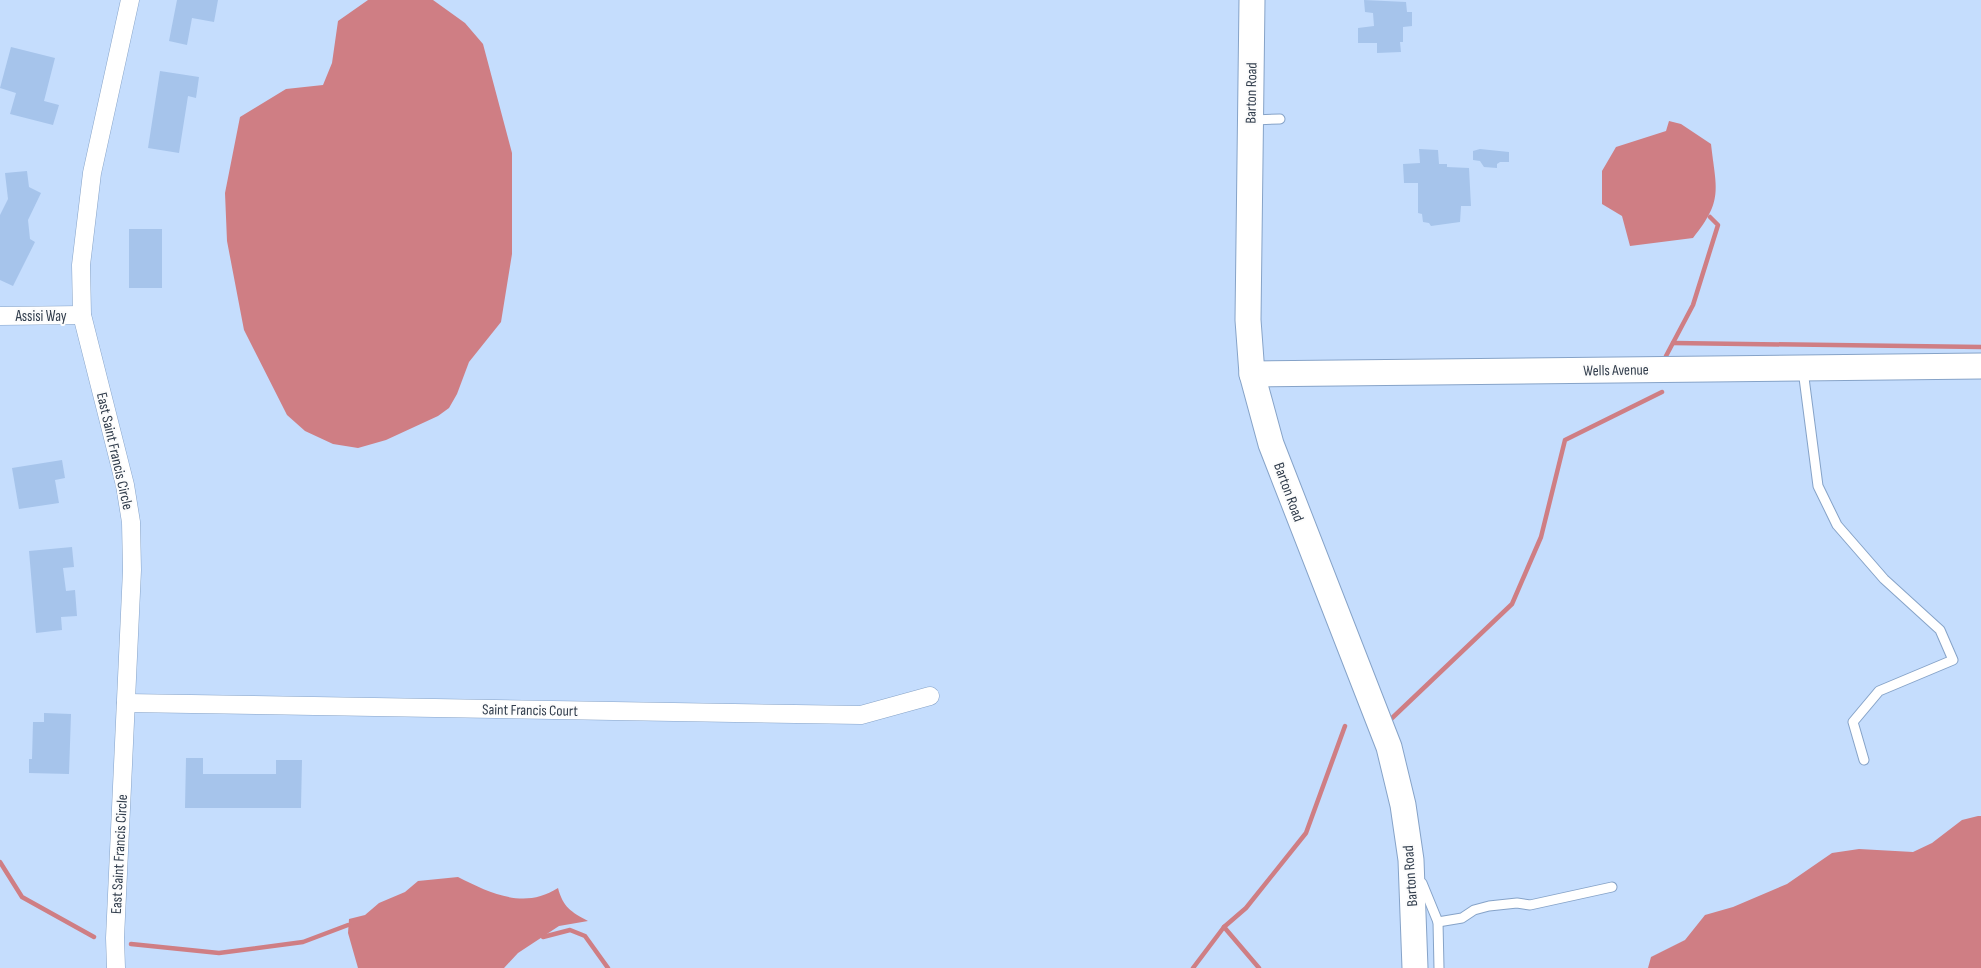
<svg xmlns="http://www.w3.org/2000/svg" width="1981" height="968" font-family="'Sofia Sans Condensed',sans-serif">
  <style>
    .water { fill: #cf7e84 }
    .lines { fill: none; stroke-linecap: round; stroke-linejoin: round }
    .stream { stroke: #cf7e84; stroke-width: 4.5 }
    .building { fill: #a6c4eb }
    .lane-casing { stroke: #86a3c8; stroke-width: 11 }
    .street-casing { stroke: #86a3c8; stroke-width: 19 }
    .secondary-casing { stroke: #86a3c8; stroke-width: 27 }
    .lane { stroke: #fff; stroke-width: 9 }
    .street { stroke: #fff; stroke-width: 18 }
    .secondary { stroke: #fff; stroke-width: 25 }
    .labels { text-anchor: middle; stroke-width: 4; stroke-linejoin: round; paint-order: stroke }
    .street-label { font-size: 15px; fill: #313d4c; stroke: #fcfcfc }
  </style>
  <rect width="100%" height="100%" fill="#c5ddfd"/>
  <g class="water">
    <polygon points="368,0 433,0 465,23 483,44 512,153 512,254 501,322 469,362 457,394 449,408 438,416 386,440 358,448 333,444 305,431 287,415 244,330 227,241 225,193 240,117 286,89 323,85 332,63 338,21"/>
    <path d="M1669,121L1681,124L1711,144C1716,189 1724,200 1693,238L1630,246L1622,216L1602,204V171L1616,147L1666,131Z"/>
    <polygon points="1978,816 1981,816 1981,968 1648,968 1651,957 1685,940 1705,915 1733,907 1787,884 1832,853 1859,849 1913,852 1932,843 1962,820"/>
    <path d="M458,877C490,893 524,910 558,888C563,907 571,912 588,921L559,926L518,953L504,968H358L348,933L349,919L365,915L379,903L405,892L418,881Z"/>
  </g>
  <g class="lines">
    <g class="stream">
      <polyline points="1673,343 1981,347"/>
      <polyline points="1666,356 1693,305 1718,225 1710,217"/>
      <polyline points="1390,720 1512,604 1541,537 1565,440 1662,392"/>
      <polyline points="0,862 22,897 94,937"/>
      <polyline points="1224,927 1259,968"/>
      <polyline points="543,937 570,930 585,936 608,968"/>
      <polyline points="131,944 219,953 303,942 348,925"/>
      <polyline points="1193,968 1224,927 1246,908 1306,833 1345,726"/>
    </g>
  </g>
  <g class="building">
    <polygon points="177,0 218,0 214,22 192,18 187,45 169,41"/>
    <polygon points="1364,0 1406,2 1407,12 1412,12 1412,26 1403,27 1403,42 1400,42 1401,52 1377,53 1377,43 1358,43 1358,28 1374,26 1373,13 1365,12"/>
    <polygon points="11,47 55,58 44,101 59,105 53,125 10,114 16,93 0,88"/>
    <polygon points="160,71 199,77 196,98 188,96 179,153 148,148"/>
    <polygon points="1419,149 1438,150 1439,164 1447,164 1447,167 1469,168 1471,206 1461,206 1460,222 1431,226 1429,223 1423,222 1422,214 1418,213 1418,183 1404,183 1403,164 1420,163"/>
    <polygon points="1480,149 1509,152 1509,162 1500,162 1497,164 1497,168 1484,167 1480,161 1473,160 1473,151"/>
    <polygon points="27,171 29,187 41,193 28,220 30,239 35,242 13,286 0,280 0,215 8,199 5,173"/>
    <rect x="129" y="229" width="33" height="59"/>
    <polygon points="62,460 65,478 55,480 59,503 19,509 12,468"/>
    <polygon points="72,547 74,567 63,568 66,591 75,590 77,616 61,617 62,630 36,633 29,551"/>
    <polygon points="44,713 71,714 69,774 29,773 29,759 32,759 33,722 44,722"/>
    <polygon points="186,758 203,758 203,774 276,774 276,760 302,760 301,808 185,808"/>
  </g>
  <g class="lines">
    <defs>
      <g id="lane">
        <polyline points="1253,120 1280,119"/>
        <polyline points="1803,370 1818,486 1837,525 1884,579 1940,630 1953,660 1879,691 1853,722 1864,760"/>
        <polyline points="1422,883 1438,922 1462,918 1474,910 1489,906 1517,903 1530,905 1612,887"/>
        <polyline points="1438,922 1439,968"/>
      </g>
      <g id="street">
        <polyline points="0,316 82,315"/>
        <polyline points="126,703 861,715 930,696"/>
        <polyline points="116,968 115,938 132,570 131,522 125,485 82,315 81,265 92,173 130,0"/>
      </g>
      <g id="secondary">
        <polyline points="1252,0 1248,320 1252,374 1271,444 1389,747 1403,805 1411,860 1415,968"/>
        <polyline points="1252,374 1981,366"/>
      </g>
    </defs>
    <use href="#lane" class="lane-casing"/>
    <use href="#street" class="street-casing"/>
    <use href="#secondary" class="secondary-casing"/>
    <use href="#lane" class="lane"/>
    <use href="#street" class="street"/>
    <use href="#secondary" class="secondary"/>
  </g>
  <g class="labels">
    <g class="street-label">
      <text transform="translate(1251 93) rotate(-89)" y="5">Barton Road</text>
      <text x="41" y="321">Assisi Way</text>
      <text transform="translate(1616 370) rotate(-1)" y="5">Wells Avenue</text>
      <text transform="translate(115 451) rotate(77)" y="5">East Saint Francis Circle</text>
      <text transform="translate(1289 492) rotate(70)" y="5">Barton Road</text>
      <text transform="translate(530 710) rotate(1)" y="5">Saint Francis Court</text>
      <text transform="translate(119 854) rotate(-87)" y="5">East Saint Francis Circle</text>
      <text transform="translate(1410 876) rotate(-94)" y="5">Barton Road</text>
    </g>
  </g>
</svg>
